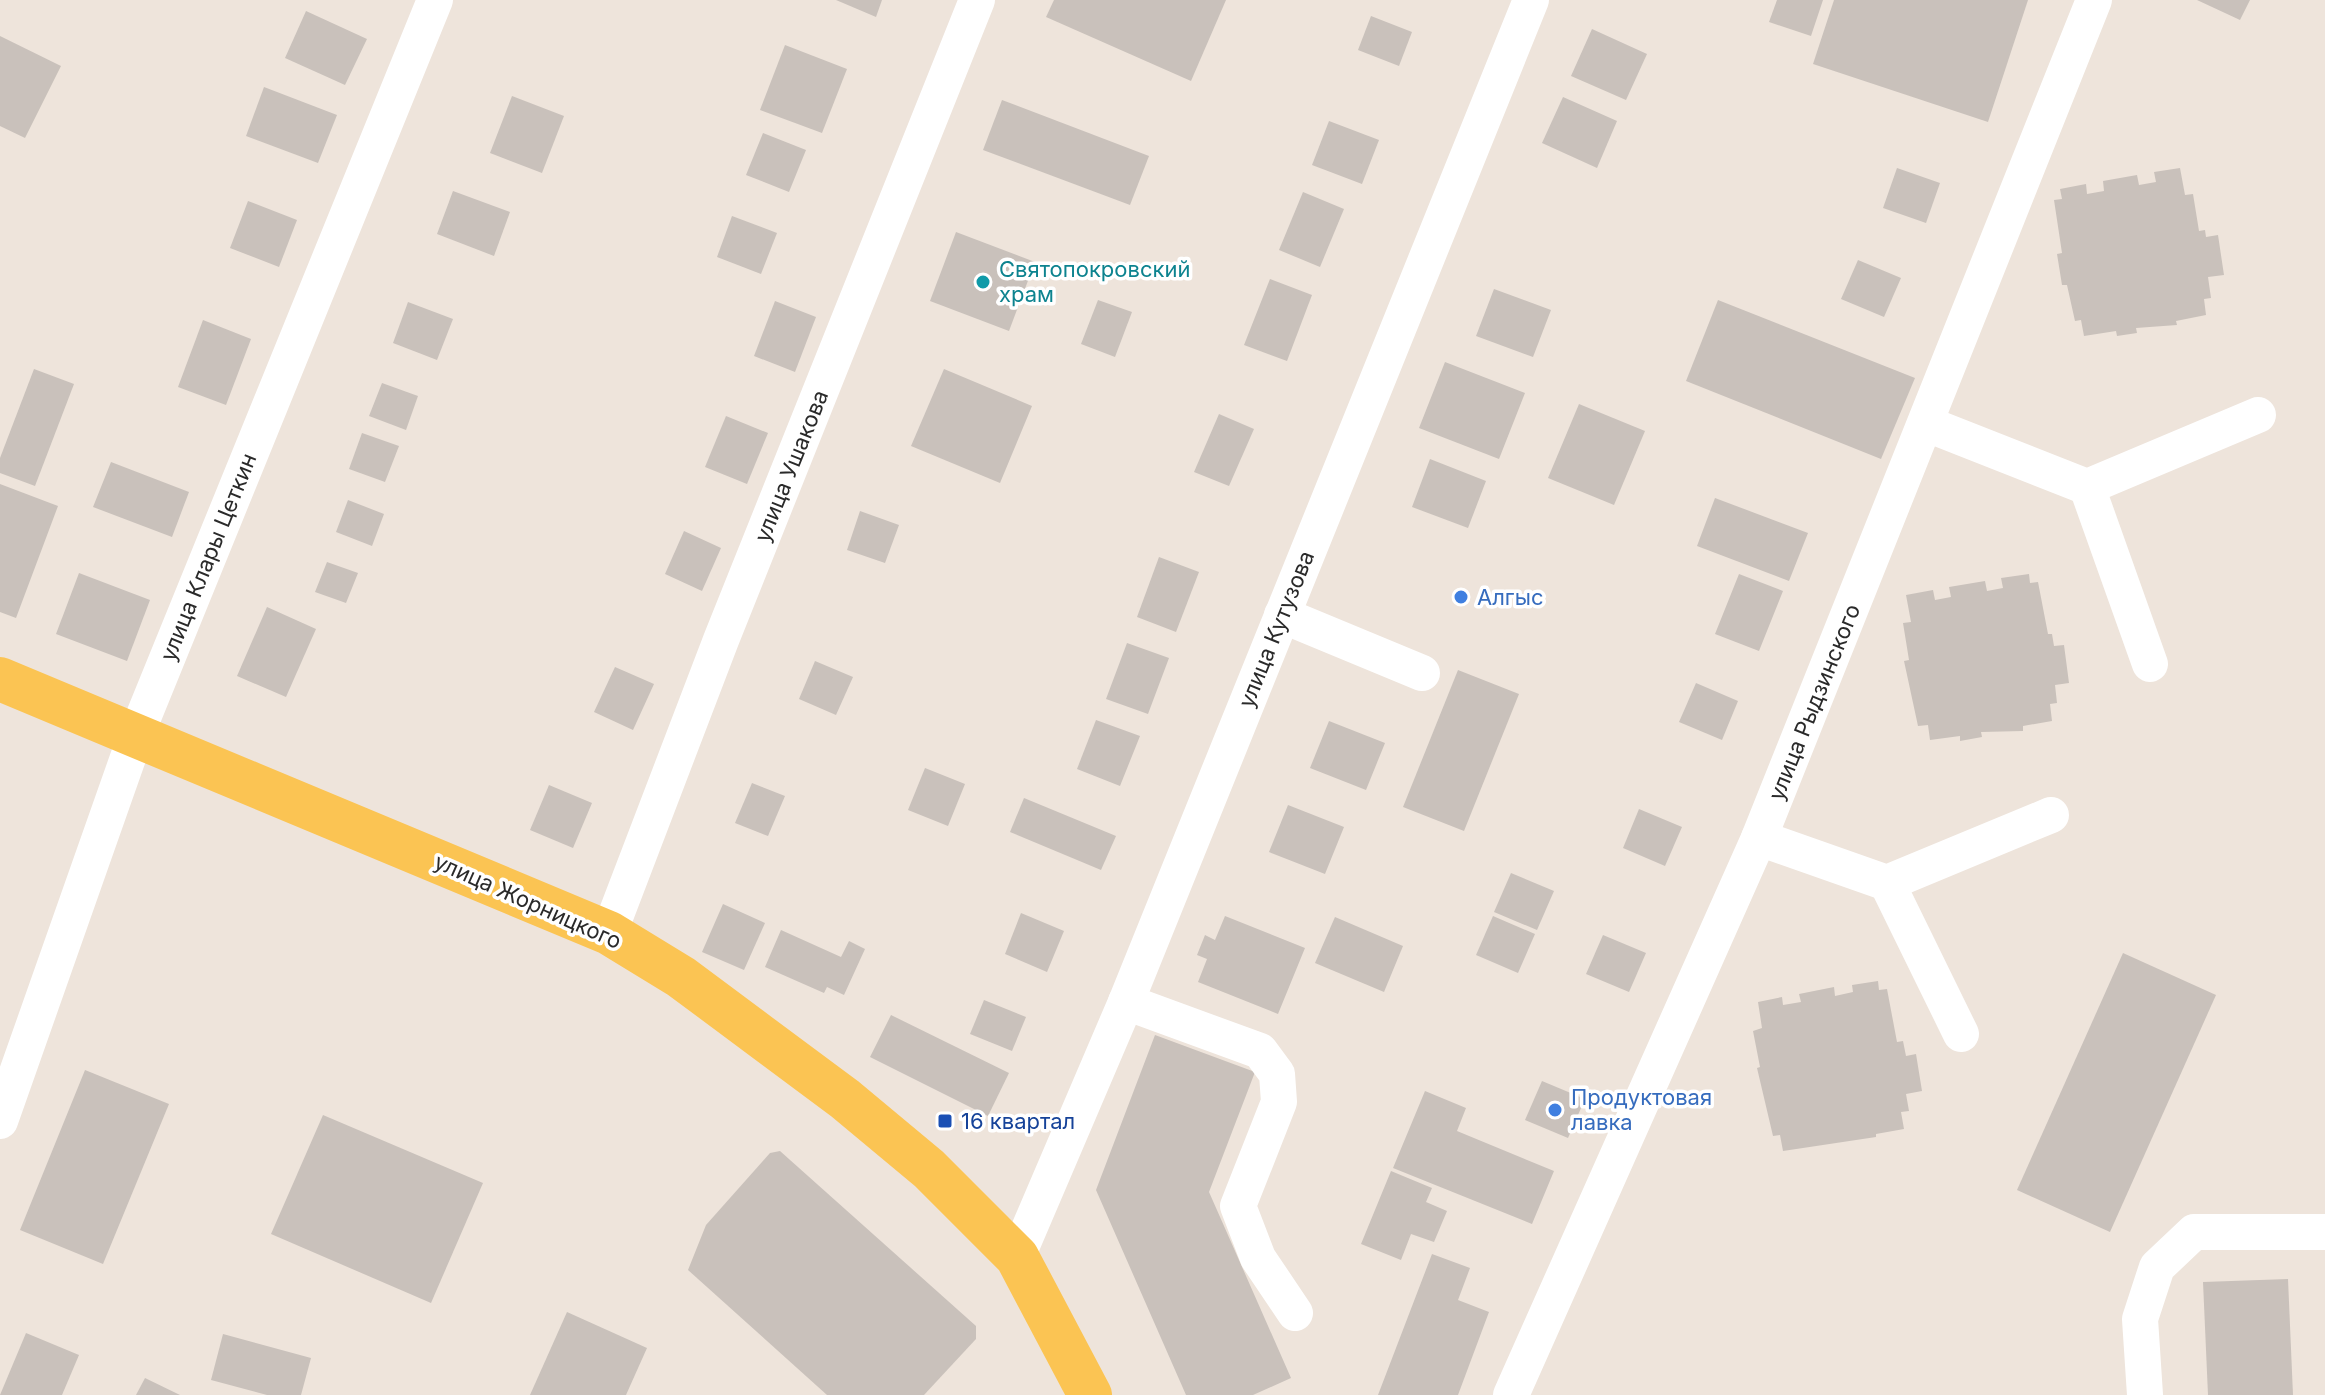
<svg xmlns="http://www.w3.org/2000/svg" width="2325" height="1395" font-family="Inter,sans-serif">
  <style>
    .building { fill: #c9c1bb }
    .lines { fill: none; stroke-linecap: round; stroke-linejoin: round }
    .minor { stroke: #fff; stroke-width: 36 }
    .major { stroke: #fbc453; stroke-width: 44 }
    .culture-dot { fill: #0f9aa8; stroke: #fff; stroke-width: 3 }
    .shop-dot { fill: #3f7fe0; stroke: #fff; stroke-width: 3 }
    .transit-dot { fill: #1a4fb4; stroke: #fff; stroke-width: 3 }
    .labels { text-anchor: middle; stroke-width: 7; stroke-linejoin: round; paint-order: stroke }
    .culture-label { font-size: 22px; fill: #0d838f; stroke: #fff; text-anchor: start }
    .street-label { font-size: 22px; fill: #2a2a2a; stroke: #fff }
    .shop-label { font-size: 22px; fill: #366cbe; stroke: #fff; text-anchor: start }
    .transit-label { font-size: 22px; fill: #164399; stroke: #fff; text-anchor: start }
  </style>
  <rect width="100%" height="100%" fill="#eee4db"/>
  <g class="building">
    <polygon points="836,0 882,0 876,17"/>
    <polygon points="1054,0 1226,0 1191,81 1046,17"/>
    <polygon points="1777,0 1823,0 1811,36 1769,22"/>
    <polygon points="1834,0 2028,0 1988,122 1813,64"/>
    <polygon points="2197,0 2250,0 2240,20"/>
    <polygon points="306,11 367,39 345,85 285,58"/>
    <polygon points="1371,16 1412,32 1399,66 1358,50"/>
    <polygon points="1592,29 1647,54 1626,100 1571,76"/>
    <polygon points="0,36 61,66 25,138 0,126"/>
    <polygon points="785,45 847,69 822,133 760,110"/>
    <polygon points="264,87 337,115 318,163 246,136"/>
    <polygon points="512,96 564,116 542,173 490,153"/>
    <polygon points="1563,97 1617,121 1597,168 1542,143"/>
    <polygon points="1002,100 1149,156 1130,205 983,150"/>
    <polygon points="1329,121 1379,140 1362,184 1312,165"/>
    <polygon points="763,133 806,150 789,192 746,175"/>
    <polygon points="1897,168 1940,183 1926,223 1883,208"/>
    <polygon points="2180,168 2185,195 2193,194 2199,231 2205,230 2206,237 2218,235 2224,275 2208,277 2211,298 2204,299 2206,315 2176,321 2177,325 2136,328 2137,333 2117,336 2116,331 2084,336 2081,320 2075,321 2067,285 2062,285 2057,254 2062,253 2054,200 2062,199 2060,189 2086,184 2087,194 2104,191 2103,181 2137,175 2139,185 2156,182 2154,172"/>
    <polygon points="453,191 510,212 494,256 437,234"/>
    <polygon points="1303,192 1344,209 1320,267 1279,250"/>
    <polygon points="248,201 297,220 279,267 230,248"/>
    <polygon points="732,216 777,233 761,274 717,257"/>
    <polygon points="956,232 1035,262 1009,331 930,301"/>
    <polygon points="1858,260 1901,278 1884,317 1841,299"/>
    <polygon points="1270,279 1312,295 1287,361 1244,345"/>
    <polygon points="1494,289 1551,310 1533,357 1476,336"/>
    <polygon points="1098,300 1132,312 1115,357 1081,344"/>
    <polygon points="1718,300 1915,378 1881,459 1686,381"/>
    <polygon points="775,301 816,317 795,372 754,356"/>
    <polygon points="408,302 453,319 437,360 393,343"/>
    <polygon points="203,320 251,339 226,405 178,387"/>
    <polygon points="1445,362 1525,393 1499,459 1419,428"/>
    <polygon points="34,369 74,384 35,486 0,473 0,458"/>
    <polygon points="944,369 1032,406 1000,483 911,446"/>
    <polygon points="382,383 418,396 406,430 369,416"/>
    <polygon points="1579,404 1645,431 1614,505 1548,478"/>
    <polygon points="1219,414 1254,429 1229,486 1194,472"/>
    <polygon points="726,416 768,433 747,484 705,467"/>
    <polygon points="362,433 399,446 385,482 349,469"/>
    <polygon points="1430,459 1486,481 1468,528 1412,507"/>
    <polygon points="111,462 189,492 172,537 93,507"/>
    <polygon points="0,484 58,506 16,618 0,612"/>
    <polygon points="1715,498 1808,533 1789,581 1697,546"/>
    <polygon points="348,500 384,514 372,546 336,532"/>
    <polygon points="860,511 899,525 885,563 847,550"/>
    <polygon points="684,531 721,548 702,591 665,574"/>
    <polygon points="1159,557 1199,572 1176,632 1137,617"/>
    <polygon points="327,562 358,573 346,603 315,592"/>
    <polygon points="79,573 150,600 127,661 56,634"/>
    <polygon points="1739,574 1783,591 1759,651 1715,634"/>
    <polygon points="2029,574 2030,583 2038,582 2048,634 2052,634 2054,646 2064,645 2069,683 2055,685 2057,703 2050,704 2052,721 2023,726 2023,731 1981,732 1982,737 1960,741 1960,736 1930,740 1928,725 1918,726 1904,661 1909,660 1903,623 1911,622 1906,595 1933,590 1935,600 1951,597 1949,587 1985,581 1987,591 2003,588 2001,578"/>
    <polygon points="267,607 316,629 286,697 237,676"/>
    <polygon points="1127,643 1169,658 1148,714 1106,699"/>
    <polygon points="815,661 853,677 836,715 799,699"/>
    <polygon points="615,667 654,684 633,730 594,712"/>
    <polygon points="1458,670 1519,694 1464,831 1403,807"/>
    <polygon points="1696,683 1738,701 1722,740 1679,722"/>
    <polygon points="1096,720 1140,736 1120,786 1077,769"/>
    <polygon points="1329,721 1385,743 1366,790 1310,768"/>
    <polygon points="925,768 965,784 948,826 908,810"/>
    <polygon points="752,783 785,796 768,836 735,823"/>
    <polygon points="549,785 592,803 573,848 530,830"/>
    <polygon points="1024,798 1116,836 1101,870 1010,832"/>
    <polygon points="1288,805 1344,827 1325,874 1269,852"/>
    <polygon points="1639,809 1682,827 1665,866 1623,848"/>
    <polygon points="1511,873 1554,891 1537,930 1494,912"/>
    <polygon points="723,904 765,923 744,970 702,952"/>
    <polygon points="1021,913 1064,931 1047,972 1005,954"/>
    <polygon points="1225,916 1305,948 1278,1014 1198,982 1207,959 1197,955 1205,935 1215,940"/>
    <polygon points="1493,916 1535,934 1518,973 1476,955"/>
    <polygon points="1335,917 1403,946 1384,992 1315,963"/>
    <polygon points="781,930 841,957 849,941 865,949 844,995 827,987 824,993 765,967"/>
    <polygon points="1603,935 1646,953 1629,992 1586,974"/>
    <polygon points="2123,953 2216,995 2110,1232 2017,1190"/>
    <polygon points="1878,981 1879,990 1887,989 1897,1042 1903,1041 1906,1056 1916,1054 1922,1091 1906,1094 1909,1111 1901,1112 1904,1129 1876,1134 1876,1137 1783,1151 1780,1135 1773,1136 1757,1068 1760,1067 1753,1031 1762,1028 1758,1002 1782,997 1783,1005 1801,1002 1799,994 1834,987 1835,996 1853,992 1852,985"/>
    <polygon points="984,1000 1026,1017 1012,1051 970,1034"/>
    <polygon points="891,1015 1009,1073 988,1116 870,1057"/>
    <polygon points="1155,1035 1255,1072 1209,1192 1291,1378 1253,1395 1186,1395 1096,1190"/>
    <polygon points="85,1070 169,1104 103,1264 20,1230"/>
    <polygon points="1542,1081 1585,1099 1568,1138 1525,1120"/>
    <polygon points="1425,1091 1466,1108 1457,1131 1554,1171 1532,1224 1393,1168"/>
    <polygon points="323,1115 483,1183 431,1303 271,1234"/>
    <polygon points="780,1151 976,1326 976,1339 924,1395 827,1395 688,1270 706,1225 770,1153"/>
    <polygon points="1391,1171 1432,1188 1426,1202 1447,1211 1434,1242 1411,1234 1401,1260 1361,1244"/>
    <polygon points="1432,1254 1470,1268 1458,1300 1489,1312 1458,1395 1378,1395"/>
    <polygon points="2288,1279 2293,1395 2208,1395 2203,1282"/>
    <polygon points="567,1312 647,1348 626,1395 530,1395"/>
    <polygon points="26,1333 79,1355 62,1395 0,1395"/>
    <polygon points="223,1334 311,1358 301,1395 267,1395 211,1380"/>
    <polygon points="145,1378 180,1395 136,1395"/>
  </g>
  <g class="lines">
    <g class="minor">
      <polyline points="1927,424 2087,487 2258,415"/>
      <polyline points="2087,487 2150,664"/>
      <polyline points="1282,615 1422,673"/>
      <polyline points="1759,838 1887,883 2051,815"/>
      <polyline points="1887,883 1961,1034"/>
      <polyline points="609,933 721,640 977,0"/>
      <polyline points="1126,1002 1260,1051 1277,1074 1279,1102 1238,1206 1258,1258 1295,1313"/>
      <polyline points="0,1121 136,735 435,0"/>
      <polyline points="1017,1257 1126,1002 1531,0"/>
      <polyline points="1511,1395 1759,838 2094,0"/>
      <polyline points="2145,1395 2140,1319 2157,1267 2194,1232 2325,1232"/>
    </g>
    <polyline class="major" points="0,679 609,933 681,977 845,1099 929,1169 1017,1257 1090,1395"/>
  </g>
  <circle class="culture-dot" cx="983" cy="282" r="8"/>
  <g class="shop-dot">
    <circle cx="1461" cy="597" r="8"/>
    <circle cx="1555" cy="1110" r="8"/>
  </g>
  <rect class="transit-dot" x="937" y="1113" width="16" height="16" rx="4"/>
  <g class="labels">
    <g class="culture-label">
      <text x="999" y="277">Святопокровский<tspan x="999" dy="25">храм</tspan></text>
    </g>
    <g class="street-label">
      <text transform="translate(791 466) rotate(-68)" y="8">улица Ушакова</text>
      <text transform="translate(208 557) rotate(-68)" y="8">улица Клары Цеткин</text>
      <text transform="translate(1276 629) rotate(-68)" y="8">улица Кутузова</text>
      <text transform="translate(1814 702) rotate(-68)" y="8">улица Рыдзинского</text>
      <text transform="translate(528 901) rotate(24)" y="8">улица Жорницкого</text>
    </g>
    <g class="shop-label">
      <text x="1477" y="605">Алгыс</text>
      <text x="1571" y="1105">Продуктовая<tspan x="1571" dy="25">лавка</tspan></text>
    </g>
    <g class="transit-label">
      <text x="961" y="1129">16 квартал</text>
    </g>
  </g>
</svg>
